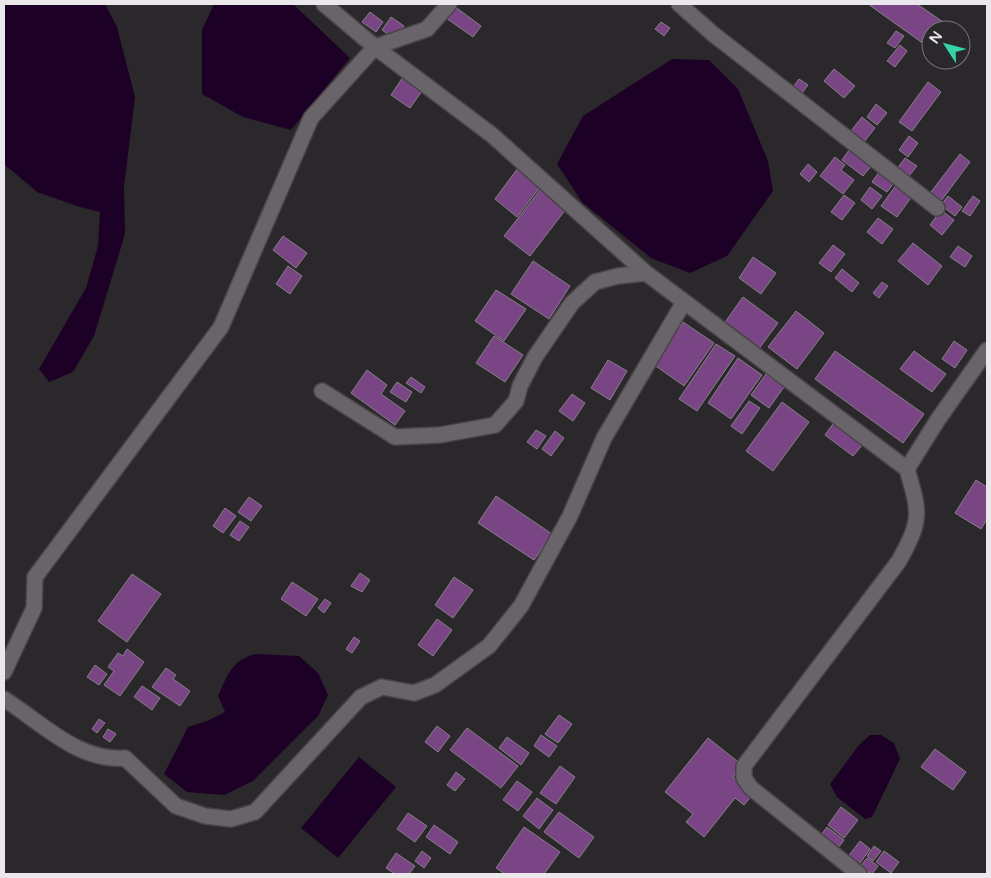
<svg xmlns="http://www.w3.org/2000/svg" width="991" height="878" font-family="'Varela Round',sans-serif">
  <style>
    .water { fill: #1d0026 }
    .building { fill: #794585; stroke: #858086 }
    .lines { fill: none; stroke-linecap: round; stroke-linejoin: round }
    .minor-casing { stroke: #484448; stroke-width: 18 }
    .minor { stroke: #686469; stroke-width: 15 }
  </style>
  <rect width="100%" height="100%" fill="#2b282c"/>
  <g class="water">
    <polygon points="4,4 105,4 117,27 135,97 124,187 125,234 94,336 73,372 49,382 39,369 86,288 98,246 100,212 80,207 37,192 4,164"/>
    <polygon points="214,4 293,4 350,58 291,130 243,117 202,94 202,30"/>
    <polygon points="672,59 709,60 738,89 768,161 773,191 727,256 690,273 651,258 582,202 557,164 583,116"/>
    <path d="M255,654L299,656L318,673L328,695L318,716L253,781L224,795L187,792L164,774L188,727L207,721L225,712L218,696C227,676 232,660 255,654Z"/>
    <polygon points="870,735 881,735 894,743 900,759 872,817 865,819 837,797 830,784 859,745"/>
    <polygon points="359,757 396,787 338,858 301,828"/>
  </g>
  <g class="building">
    <polygon points="868,4 917,4 949,26 946,30 931,30 931,49"/>
    <polygon points="454,6 481,26 473,37 446,18"/>
    <polygon points="370,12 383,22 376,32 362,22"/>
    <polygon points="391,17 404,26 395,39 382,30"/>
    <polygon points="661,22 670,28 664,36 655,29"/>
    <polygon points="896,31 904,36 895,48 887,43"/>
    <polygon points="900,45 907,51 895,67 887,61"/>
    <polygon points="834,69 855,86 844,98 824,81"/>
    <polygon points="405,74 424,88 410,108 391,95"/>
    <polygon points="799,79 808,85 802,93 793,87"/>
    <polygon points="928,82 941,92 912,131 899,122"/>
    <polygon points="876,104 887,113 877,125 867,117"/>
    <polygon points="862,117 875,128 864,142 851,131"/>
    <polygon points="909,136 918,143 908,157 899,150"/>
    <polygon points="852,146 874,163 863,176 842,160"/>
    <polygon points="960,154 970,162 938,205 928,196"/>
    <polygon points="835,157 845,165 841,170 854,180 843,194 820,176"/>
    <polygon points="905,158 917,166 905,181 894,173"/>
    <polygon points="808,164 817,172 809,182 800,174"/>
    <polygon points="518,168 541,186 517,217 495,199"/>
    <polygon points="882,168 897,179 887,192 872,182"/>
    <polygon points="899,181 915,192 897,217 881,206"/>
    <polygon points="870,187 882,196 872,209 861,200"/>
    <polygon points="541,189 566,209 530,256 504,236"/>
    <polygon points="844,195 855,203 842,220 831,212"/>
    <polygon points="948,196 962,207 955,216 941,205"/>
    <polygon points="973,196 980,201 970,216 962,211"/>
    <polygon points="941,210 954,220 942,235 930,225"/>
    <polygon points="878,218 893,229 882,244 867,232"/>
    <polygon points="283,236 307,253 296,268 273,250"/>
    <polygon points="913,243 942,266 928,285 898,261"/>
    <polygon points="833,245 845,254 831,272 819,263"/>
    <polygon points="958,246 972,256 965,267 950,257"/>
    <polygon points="753,257 776,273 761,294 739,278"/>
    <polygon points="533,261 570,286 549,319 511,294"/>
    <polygon points="288,266 302,276 290,294 276,284"/>
    <polygon points="842,269 859,283 852,292 835,278"/>
    <polygon points="882,282 888,286 879,298 873,293"/>
    <polygon points="496,290 526,309 504,341 475,321"/>
    <polygon points="743,297 778,323 758,350 723,325"/>
    <polygon points="796,311 824,333 797,369 768,347"/>
    <polygon points="683,322 714,343 684,386 653,364"/>
    <polygon points="494,336 523,355 505,382 476,363"/>
    <polygon points="954,341 967,350 955,368 942,359"/>
    <polygon points="716,344 735,356 697,411 679,399"/>
    <polygon points="835,351 924,414 903,443 815,379"/>
    <polygon points="914,351 946,374 932,392 900,369"/>
    <polygon points="738,358 762,375 731,419 708,403"/>
    <polygon points="608,360 627,371 610,400 591,388"/>
    <polygon points="367,370 387,385 381,394 405,411 395,425 351,393"/>
    <polygon points="766,374 784,387 769,408 751,395"/>
    <polygon points="411,377 425,387 421,393 406,383"/>
    <polygon points="397,382 412,392 406,402 390,392"/>
    <polygon points="572,394 585,403 573,421 559,411"/>
    <polygon points="749,401 760,408 742,434 731,426"/>
    <polygon points="782,402 809,422 773,471 746,451"/>
    <polygon points="835,421 864,443 853,456 825,435"/>
    <polygon points="536,430 546,436 537,449 527,442"/>
    <polygon points="555,431 564,438 551,456 542,449"/>
    <polygon points="976,480 987,487 987,519 981,529 955,513"/>
    <polygon points="496,496 552,534 534,560 478,523"/>
    <polygon points="249,497 262,506 251,521 238,512"/>
    <polygon points="225,508 236,516 223,533 213,526"/>
    <polygon points="240,521 249,527 239,541 230,535"/>
    <polygon points="360,573 370,580 362,592 351,586"/>
    <polygon points="132,574 161,594 127,642 98,621"/>
    <polygon points="454,577 473,590 453,618 435,605"/>
    <polygon points="292,582 318,599 306,616 281,599"/>
    <polygon points="325,599 331,603 324,613 318,608"/>
    <polygon points="437,619 452,630 433,656 418,645"/>
    <polygon points="354,637 360,641 352,653 346,649"/>
    <polygon points="127,649 144,662 120,696 104,685 114,671 108,667 118,653 123,656"/>
    <polygon points="95,665 107,674 99,685 87,677"/>
    <polygon points="166,668 176,675 173,679 190,691 180,706 152,687"/>
    <polygon points="142,686 160,698 152,710 134,697"/>
    <polygon points="559,715 572,724 558,743 545,734"/>
    <polygon points="99,719 105,723 97,733 92,729"/>
    <polygon points="437,726 450,736 438,752 425,742"/>
    <polygon points="467,728 518,766 501,788 450,750"/>
    <polygon points="108,729 116,734 110,742 103,737"/>
    <polygon points="541,735 557,746 549,757 534,746"/>
    <polygon points="507,737 529,753 521,765 499,748"/>
    <polygon points="708,738 742,765 733,777 754,793 744,805 735,798 704,837 686,822 693,814 665,792"/>
    <polygon points="935,749 966,772 953,790 921,767"/>
    <polygon points="560,766 575,777 556,804 540,793"/>
    <polygon points="456,772 465,779 455,791 447,785"/>
    <polygon points="517,781 532,792 518,811 503,800"/>
    <polygon points="537,798 553,810 539,829 523,816"/>
    <polygon points="841,807 858,820 844,838 828,825"/>
    <polygon points="559,812 594,837 579,858 544,832"/>
    <polygon points="408,813 427,826 415,842 397,829"/>
    <polygon points="434,825 458,842 450,854 426,837"/>
    <polygon points="524,827 560,852 544,874 505,874 496,868"/>
    <polygon points="827,827 844,840 835,852 818,839"/>
    <polygon points="860,841 870,849 858,866 847,858"/>
    <polygon points="874,846 881,851 873,861 867,856"/>
    <polygon points="422,851 431,858 424,868 415,861"/>
    <polygon points="884,851 899,862 891,873 876,862"/>
    <polygon points="396,853 415,866 409,874 395,874 386,868"/>
    <polygon points="867,858 878,866 872,874 859,868"/>
  </g>
  <g class="lines">
    <defs>
      <g id="minor">
        <path d="M324,4L375,47L492,135L646,273L907,469C920,514 922,519 899,561L744,766V778L751,788L859,874"/>
        <polyline points="679,4 713,34 937,208"/>
        <polyline points="322,391 395,437 440,435 495,425 516,401 520,386 535,357 572,303 595,282 618,276 646,273"/>
        <polyline points="907,469 937,421 987,350"/>
        <polyline points="4,672 34,608 35,577 221,327 311,118 375,47 427,29 449,4"/>
        <path d="M4,699C41,722 78,762 125,758L176,806L205,816L231,819L255,812L361,697L382,687L414,693L435,685L489,646L521,606L570,516L604,438L684,302"/>
      </g>
    </defs>
    <use href="#minor" class="minor-casing"/>
    <use href="#minor" class="minor"/>
  </g>
  <rect width="991" height="878" fill="none" stroke="#ebe8eb" stroke-width="10"/>
  <g transform="translate(946 45) rotate(306)"><circle r="24" fill="#2b282c" stroke="#787578"/>
  <path d="M0-4L9 19L0 12L-9 19Z" fill="#34d4a8"/>
  <text y="-8" font-size="14" font-weight="bold" text-anchor="middle" fill="#ebe8eb">N</text>
  </g>
</svg>
